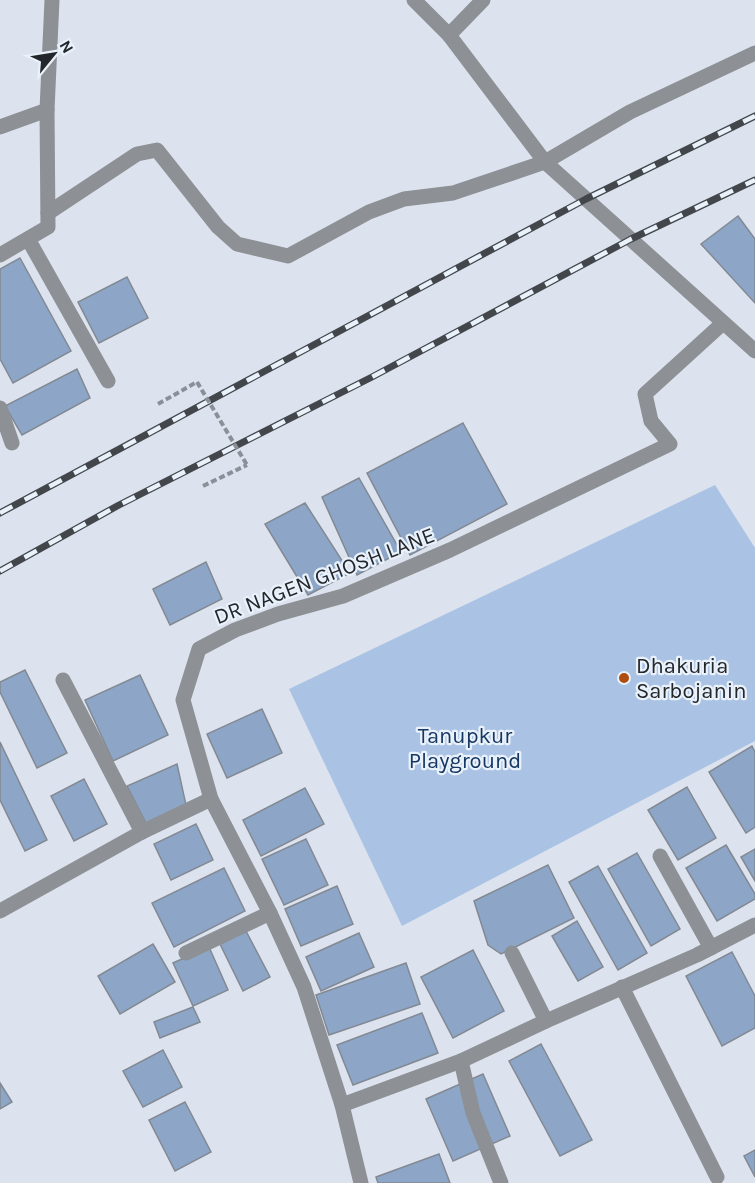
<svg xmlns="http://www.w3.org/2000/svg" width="755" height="1183" font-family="Karla,sans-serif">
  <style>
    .green { fill: #aac2e3 }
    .building { fill: #8da6c7; stroke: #828993; stroke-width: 1.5 }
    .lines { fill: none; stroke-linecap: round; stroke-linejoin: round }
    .path { stroke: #8b9098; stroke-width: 4; stroke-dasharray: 6 3; stroke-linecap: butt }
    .minor { stroke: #8d9094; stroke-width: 15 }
    .rail-casing { stroke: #43474c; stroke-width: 7 }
    .rail { stroke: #e9f1fb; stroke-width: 4.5; stroke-dasharray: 14; stroke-linecap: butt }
    .path-bridge { stroke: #8b9098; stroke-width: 4; stroke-dasharray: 6 3; stroke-linecap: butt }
    .poi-dot { fill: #af4d0f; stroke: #e9f1fb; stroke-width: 2 }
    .labels { text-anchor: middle; stroke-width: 4.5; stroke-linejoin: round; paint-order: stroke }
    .street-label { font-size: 22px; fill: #23262a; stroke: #e9f1fb }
    .poi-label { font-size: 22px; fill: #23262a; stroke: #e9f1fb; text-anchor: start }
    .park-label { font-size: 22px; fill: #163762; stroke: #e9f1fb }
  </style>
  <rect width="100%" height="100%" fill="#dce3ee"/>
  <polygon class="green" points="715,485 755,548 755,741 402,926 289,689"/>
  <g class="building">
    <polygon points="738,216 755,239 755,303 701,244"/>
    <polygon points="20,258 71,351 13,383 0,359 0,269"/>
    <polygon points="127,277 148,318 99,343 78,302"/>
    <polygon points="77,369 90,398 22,435 5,406"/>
    <polygon points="463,423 507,504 410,555 367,473"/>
    <polygon points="359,478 401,552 357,575 322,497"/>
    <polygon points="305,503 350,573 308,595 265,524"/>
    <polygon points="206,562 222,599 170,625 153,589"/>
    <polygon points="25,670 67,753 37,768 0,692 0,682"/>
    <polygon points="140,675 168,735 113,761 85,700"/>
    <polygon points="262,709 282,753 227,778 207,734"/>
    <polygon points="0,742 47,840 25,851 0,800"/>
    <polygon points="752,746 755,752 755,827 746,833 709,772"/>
    <polygon points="177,764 186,805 146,823 127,786"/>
    <polygon points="84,779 107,824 74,841 51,796"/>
    <polygon points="687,787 716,838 678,860 648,810"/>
    <polygon points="305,788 324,824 261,856 243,820"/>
    <polygon points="196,824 213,860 171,880 154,844"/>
    <polygon points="306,839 328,885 284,905 262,859"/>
    <polygon points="726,845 755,894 755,899 717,921 686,868"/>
    <polygon points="755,849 755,881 741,857"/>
    <polygon points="637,853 680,929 651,946 608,869"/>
    <polygon points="548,865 574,918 501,954 488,945 474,901"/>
    <polygon points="598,866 647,953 618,970 569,882"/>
    <polygon points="224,868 245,911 174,947 152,903"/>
    <polygon points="337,886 353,924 301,946 285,909"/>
    <polygon points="577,921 603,967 578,981 552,936"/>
    <polygon points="246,931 270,977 243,991 220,944"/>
    <polygon points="359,933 374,967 321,991 306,957"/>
    <polygon points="153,944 175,982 120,1014 98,976"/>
    <polygon points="209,947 228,990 193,1006 173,963"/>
    <polygon points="473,950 504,1011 453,1038 421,977"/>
    <polygon points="732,952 755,996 755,1028 722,1046 686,976"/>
    <polygon points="406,963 420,1004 329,1035 316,995"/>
    <polygon points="193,1007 200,1022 160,1038 154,1022"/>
    <polygon points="422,1013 438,1053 353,1085 337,1045"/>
    <polygon points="541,1044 592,1140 560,1156 509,1061"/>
    <polygon points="163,1050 182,1087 143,1107 123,1071"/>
    <polygon points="483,1074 510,1136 453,1161 426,1099"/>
    <polygon points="0,1083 12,1102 0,1109"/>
    <polygon points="185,1102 211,1152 175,1171 149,1120"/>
    <polygon points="755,1150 755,1177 744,1156"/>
    <polygon points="439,1154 450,1183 378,1183 376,1177"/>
  </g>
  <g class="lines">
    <g class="path">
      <polyline points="158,404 197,382"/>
      <polyline points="203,486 247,465"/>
    </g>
    <g class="minor">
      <polyline points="414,0 449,35 545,162 755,351"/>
      <polyline points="449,35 483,0"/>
      <polyline points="0,127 47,110"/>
      <polyline points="48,213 137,154 157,150 218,227 237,244 288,256 369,212 404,199 453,193 545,162 630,112 755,53"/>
      <polyline points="28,239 108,381"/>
      <polyline points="0,255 48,227 47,110 52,0"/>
      <polyline points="0,408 12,443"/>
      <polyline points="63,680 142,832"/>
      <polyline points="660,856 711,948"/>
      <polyline points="0,911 142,832 211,799"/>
      <polyline points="186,953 270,913"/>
      <polyline points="512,953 546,1021"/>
      <polyline points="622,987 717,1177"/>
      <polyline points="461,1061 473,1113 501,1183"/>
      <polyline points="342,1105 461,1061 546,1021 697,955 755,925"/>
      <polyline points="361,1183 342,1105 304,987 270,913 211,799 183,700 199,649 235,630 278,614 343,596 450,550 670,444 651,421 645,394 723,323"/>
    </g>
    <defs>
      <g id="rail">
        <polyline points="0,513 586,199 755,116"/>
        <polyline points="0,571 119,505 372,377 631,239 755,180"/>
      </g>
    </defs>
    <use href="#rail" class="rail-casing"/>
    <use href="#rail" class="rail"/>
    <polyline class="path-bridge" points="197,382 247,465"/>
  </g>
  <circle class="poi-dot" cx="624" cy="678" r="6"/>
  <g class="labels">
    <g class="street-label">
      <text transform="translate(324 575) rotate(-21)" y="8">DR NAGEN GHOSH LANE</text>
    </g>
    <g class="poi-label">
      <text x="636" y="673">Dhakuria<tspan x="636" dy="25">Sarbojanin</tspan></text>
    </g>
    <g class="park-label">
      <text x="465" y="743">Tanupkur<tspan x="465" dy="25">Playground</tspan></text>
    </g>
  </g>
  <g transform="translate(54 54) rotate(60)" stroke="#e9f1fb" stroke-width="4.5" paint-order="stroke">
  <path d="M0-4.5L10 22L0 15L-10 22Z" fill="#23262a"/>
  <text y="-9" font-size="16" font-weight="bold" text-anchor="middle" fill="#23262a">N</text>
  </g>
</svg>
